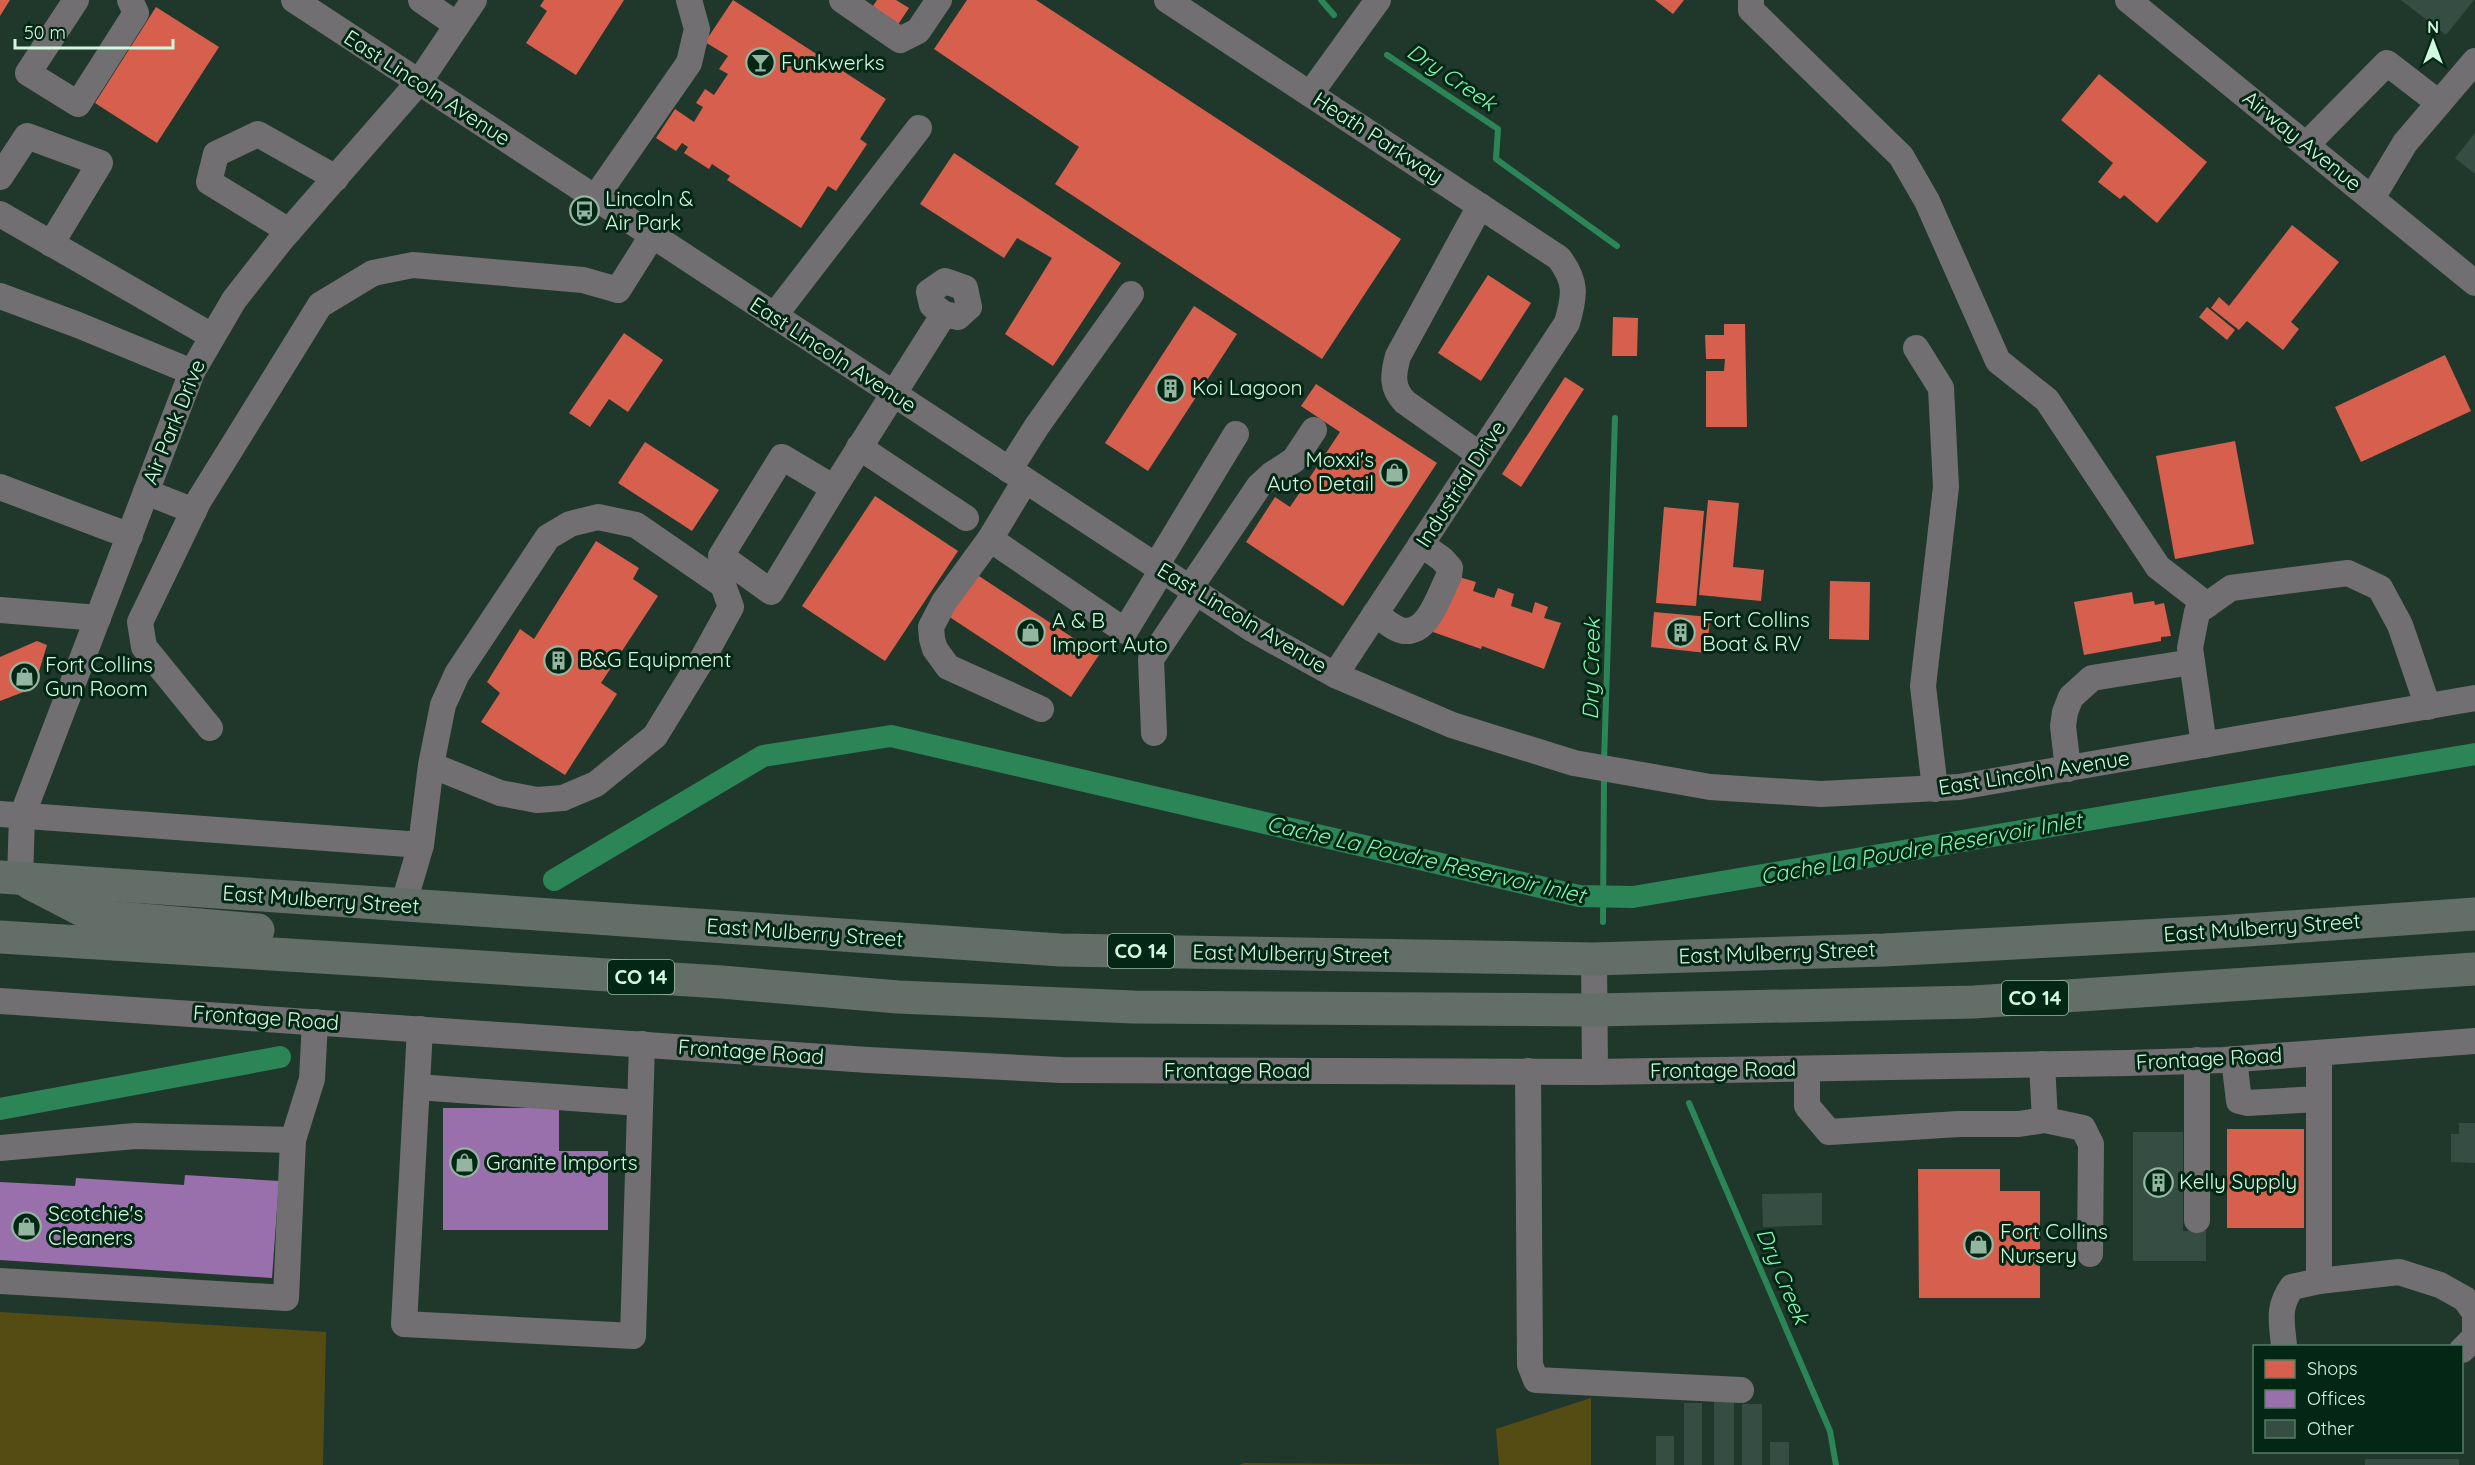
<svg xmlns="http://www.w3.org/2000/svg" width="2475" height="1465" font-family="Quicksand,sans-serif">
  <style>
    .green { fill: #554c13 }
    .shops { fill: #d6604d }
    .offices { fill: #9970ab }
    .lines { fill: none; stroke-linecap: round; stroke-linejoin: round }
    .stream { stroke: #2b8557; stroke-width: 6 }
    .canal { stroke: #2b8557; stroke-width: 22 }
    .building { fill: #364d44 }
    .minor { stroke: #726f72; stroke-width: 26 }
    .highway { stroke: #646e69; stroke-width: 33 }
    .labels { text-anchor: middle; stroke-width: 6; stroke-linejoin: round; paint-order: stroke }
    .shield { fill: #032714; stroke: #94baa2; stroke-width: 1.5 }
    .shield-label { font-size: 20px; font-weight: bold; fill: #d2f9df }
    .poi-label { font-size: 21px; fill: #d2f9df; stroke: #032714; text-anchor: start }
    .street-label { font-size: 21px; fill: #d2f9df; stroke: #032714 }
    .water-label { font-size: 22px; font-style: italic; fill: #7ffab4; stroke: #032714 }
  </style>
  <rect width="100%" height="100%" fill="#20382b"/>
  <g class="green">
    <polygon points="0,1312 326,1332 323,1465 0,1465"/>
    <polygon points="1591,1398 1591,1465 1499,1465 1496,1429"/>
    <polygon points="1244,1463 1467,1465 1468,1465 1239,1465"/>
  </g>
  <g class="shops">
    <polygon points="0,0 10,0 0,16"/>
    <polygon points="544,0 624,0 576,75 526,43 547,11 540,6"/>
    <polygon points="733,0 886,99 860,139 867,144 836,191 828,186 801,228 727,180 730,176 712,164 709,169 684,153 688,147 682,143 676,151 656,138 675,109 694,122 703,107 696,103 705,89 714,95 728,74 719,69 728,56 705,42"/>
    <polygon points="877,0 896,0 909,8 897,26 871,9"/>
    <polygon points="967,0 1036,0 1401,239 1322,359 1055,184 1079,147 934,49"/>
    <polygon points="1655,0 1684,0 1673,14"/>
    <polygon points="156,7 219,47 157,143 95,103"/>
    <polygon points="2099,74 2207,162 2157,223 2124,195 2120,199 2098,182 2113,163 2061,120"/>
    <polygon points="954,153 1121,263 1053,366 1005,334 1052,258 1017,238 1004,258 920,204"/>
    <polygon points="2292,225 2339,262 2291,322 2299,329 2283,350 2247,321 2239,330 2211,308 2219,297 2229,306"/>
    <polygon points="1488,275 1531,303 1481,381 1438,353"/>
    <polygon points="1194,306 1237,334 1148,471 1105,443"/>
    <polygon points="2207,307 2235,330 2227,340 2199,317"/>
    <polygon points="1613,317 1638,318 1637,356 1612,356"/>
    <polygon points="1724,324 1745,324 1747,427 1706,427 1706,371 1724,371 1725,359 1706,359 1705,335 1724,335"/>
    <polygon points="624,333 663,360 628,412 609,399 590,427 569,413"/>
    <polygon points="2445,355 2471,411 2361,462 2335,407"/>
    <polygon points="1565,377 1584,389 1521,487 1502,474"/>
    <polygon points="1316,384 1437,463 1343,606 1246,542 1275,497 1290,507 1340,432 1301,406"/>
    <polygon points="2235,441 2254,544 2175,559 2156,456"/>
    <polygon points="645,442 719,490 692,531 618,483"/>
    <polygon points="875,496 958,551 885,661 802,606"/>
    <polygon points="1708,500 1739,503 1733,567 1764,570 1761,601 1699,595"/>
    <polygon points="1664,507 1704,511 1696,606 1656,603"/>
    <polygon points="596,541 639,568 633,579 658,596 601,683 617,694 565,775 481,722 500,693 487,682 520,629 534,639"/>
    <polygon points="976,574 1099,655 1071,697 948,616"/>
    <polygon points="1459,577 1476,582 1473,591 1494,598 1498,588 1514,594 1511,606 1532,613 1535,602 1548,607 1544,618 1561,623 1544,669 1482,646 1481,649 1433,632 1442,605"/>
    <polygon points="1830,581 1870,582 1869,640 1829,639"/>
    <polygon points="2132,592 2134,604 2154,601 2155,605 2164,603 2171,636 2161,637 2161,641 2084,655 2074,602"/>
    <polygon points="1654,612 1710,617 1707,653 1651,647"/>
    <polygon points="37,641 47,645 34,688 0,701 0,657"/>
    <rect x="2227" y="1129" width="77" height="99"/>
    <polygon points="1918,1169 2000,1169 2000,1191 2040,1191 2040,1298 1919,1298"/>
  </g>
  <g class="offices">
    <polygon points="443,1108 559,1108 559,1151 608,1151 608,1230 443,1230"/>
    <polygon points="185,1175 279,1181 272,1278 0,1260 0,1182 75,1186 76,1178 184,1185"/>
  </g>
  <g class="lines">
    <g class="stream">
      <polyline points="1321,0 1334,15"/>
      <polyline points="1387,55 1498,129 1496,159 1617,246"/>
      <polyline points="1604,762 1615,418"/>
      <polyline points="1603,922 1604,775"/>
      <polyline points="1689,1103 1830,1431 1836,1465"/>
    </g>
    <g class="canal">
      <polyline points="554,880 763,756 891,736 1579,896 1633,897 2475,754"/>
      <polyline points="0,1109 280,1057"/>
    </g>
  </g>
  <g class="building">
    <polygon points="2401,0 2474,0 2446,35"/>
    <polygon points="2475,133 2475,174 2455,158"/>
    <polygon points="2459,1123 2475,1123 2475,1163 2451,1162 2451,1134 2459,1134"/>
    <polygon points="2133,1132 2183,1132 2183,1231 2206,1231 2206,1261 2133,1261"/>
    <polygon points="1822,1193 1822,1225 1763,1227 1762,1194"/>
    <rect x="1714" y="1401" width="20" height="64"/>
    <rect x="1684" y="1403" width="18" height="62"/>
    <rect x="1742" y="1404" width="20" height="61"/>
    <rect x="1656" y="1436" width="18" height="29"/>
    <rect x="1770" y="1442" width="19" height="23"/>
    <rect x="2365" y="1459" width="94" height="6"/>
  </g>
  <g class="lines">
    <g class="minor">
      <polyline points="76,0 28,73 78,104 136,13 130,0"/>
      <polyline points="294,0 1252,629 1335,675 1452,725 1574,763 1710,787 1821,794 1959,787 2475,698"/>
      <polyline points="421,0 457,25"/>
      <polyline points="842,0 900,40 918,31 939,0"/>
      <path d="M1167,0L1559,258C1577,282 1575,295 1567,323L1335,675"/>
      <polyline points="1751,0 1751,10 1901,156 1927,201 1998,361 2047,400 2158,567 2207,605"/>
      <polyline points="2128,0 2475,283"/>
      <polyline points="1310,94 1378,0"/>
      <polyline points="2307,144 2387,63 2439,103"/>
      <polyline points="0,177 27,136 100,163 51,244"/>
      <polyline points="595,198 689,63 697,29 689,0"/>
      <polyline points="2372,198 2405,143 2475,61"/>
      <polyline points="0,214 212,336"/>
      <polyline points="289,231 209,182 216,154 258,134 336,178"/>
      <polyline points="0,296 78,325 192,372"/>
      <polyline points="774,316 919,128"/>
      <polyline points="1916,348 1941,388 1946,487 1923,686 1935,789"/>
      <polyline points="859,447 966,518"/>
      <path d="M1480,455L1405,402C1391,388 1393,374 1398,356L1480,206"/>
      <polyline points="1009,470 1037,426 1131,294"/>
      <polyline points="1025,481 990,539 1125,631 1162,570"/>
      <polyline points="0,487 130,536"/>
      <polyline points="834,488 782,457 721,556 771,592 834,488 944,314 958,317 969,307 965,288 945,281 929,292 932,305 944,314"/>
      <polyline points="146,492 194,511"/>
      <polyline points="990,539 944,602 931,627 932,639 935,649 948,667 1041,709"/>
      <polyline points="1156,566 1236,434"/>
      <polyline points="1190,588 1259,486 1271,475 1294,460 1314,430"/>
      <polyline points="0,610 98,618"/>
      <path d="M1375,614C1383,619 1395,630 1404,631C1429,633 1439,595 1449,576L1450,568L1442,559L1421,544"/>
      <polyline points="210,728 144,647 140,622 198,502 320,305 373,273 413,265 583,280 618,290 652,236"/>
      <polyline points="1154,733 1151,659 1196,592"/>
      <polyline points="2204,745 2190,648 2197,612 2231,588 2348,573 2380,588 2400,625 2428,707"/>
      <polyline points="2068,769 2063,726 2065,712 2071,697 2092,678 2192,662"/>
      <polyline points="0,814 421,845 403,906"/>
      <polyline points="421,845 431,765 443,705 457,674 548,537 570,524 598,517 636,525 723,585 731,607 704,656 655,736 596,784 563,798 537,800 500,793 431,765"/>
      <polyline points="20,878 22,816 192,372 234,300 281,240 419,82 474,0"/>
      <polyline points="1594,959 1595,1072"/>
      <polyline points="0,1001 868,1060 1061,1070 1595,1072 2128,1063 2224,1060 2475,1041"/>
      <polyline points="420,1029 404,1324 633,1336 642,1044"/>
      <polyline points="2234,1059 2239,1101 2247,1103 2319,1099 2319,1053"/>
      <polyline points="2197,1060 2197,1220"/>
      <polyline points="2042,1064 2045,1120"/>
      <polyline points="1807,1069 1807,1106 1829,1132 1959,1124 2019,1124 2045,1120 2083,1128 2091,1144 2090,1254"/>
      <polyline points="1528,1071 1530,1365 1536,1380 1741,1390"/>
      <polyline points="417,1087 640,1103"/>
      <polyline points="2319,1099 2319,1281"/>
      <polyline points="0,1148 135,1136 293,1140"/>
      <polyline points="0,1281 286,1298 293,1140 312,1079 315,1022"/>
      <path d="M2284,1346C2282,1322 2277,1308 2292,1287L2319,1281L2399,1272L2440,1285L2465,1299L2475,1313"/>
      <polyline points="2462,1350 2475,1337 2475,1319"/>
    </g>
    <g class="highway">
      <polyline points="0,877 1060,950 1594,959 1884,950 2218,932 2475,914"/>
      <polyline points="30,883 86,912 107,917 258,930"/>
      <polyline points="0,937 721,982 898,997 1133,1007 1595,1010 1974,1002 2475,969"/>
    </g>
  </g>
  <defs>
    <symbol id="bar-ring" viewBox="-11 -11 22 22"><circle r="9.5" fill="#032714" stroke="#94b5a0" stroke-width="1.5"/><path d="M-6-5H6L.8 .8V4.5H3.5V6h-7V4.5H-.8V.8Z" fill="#94b5a0"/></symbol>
    <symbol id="bus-ring" viewBox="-11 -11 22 22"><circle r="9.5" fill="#032714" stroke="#94b5a0" stroke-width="1.5"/><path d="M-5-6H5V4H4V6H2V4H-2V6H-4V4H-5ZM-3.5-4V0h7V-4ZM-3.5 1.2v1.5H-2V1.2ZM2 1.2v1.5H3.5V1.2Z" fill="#94b5a0"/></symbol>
    <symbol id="building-ring" viewBox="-11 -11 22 22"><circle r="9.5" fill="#032714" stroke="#94b5a0" stroke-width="1.5"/><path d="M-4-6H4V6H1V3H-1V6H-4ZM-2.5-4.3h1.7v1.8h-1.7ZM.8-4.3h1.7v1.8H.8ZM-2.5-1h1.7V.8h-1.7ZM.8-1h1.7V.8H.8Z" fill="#94b5a0"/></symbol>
    <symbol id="shop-ring" viewBox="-11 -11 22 22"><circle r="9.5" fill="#032714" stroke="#94b5a0" stroke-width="1.5"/><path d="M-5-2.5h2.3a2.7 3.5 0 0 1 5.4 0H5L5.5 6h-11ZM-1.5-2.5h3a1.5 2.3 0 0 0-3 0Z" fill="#94b5a0"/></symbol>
  </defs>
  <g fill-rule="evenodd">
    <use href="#bar-ring" x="744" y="46" width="33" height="33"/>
    <use href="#bus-ring" x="568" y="194" width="33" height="33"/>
    <use href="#building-ring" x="1154" y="372" width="33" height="33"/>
    <use href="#shop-ring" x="1378" y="456" width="33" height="33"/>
    <use href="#building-ring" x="1664" y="616" width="33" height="33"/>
    <use href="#shop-ring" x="1014" y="616" width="33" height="33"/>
    <use href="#building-ring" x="542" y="644" width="33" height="33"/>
    <use href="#shop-ring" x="8" y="660" width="33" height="33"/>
    <use href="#shop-ring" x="448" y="1146" width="33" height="33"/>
    <use href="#building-ring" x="2142" y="1166" width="33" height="33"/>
    <use href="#shop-ring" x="10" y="1210" width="33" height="33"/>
    <use href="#shop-ring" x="1962" y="1228" width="33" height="33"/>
  </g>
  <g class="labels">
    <g class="shield">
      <rect x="1108" y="934" width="66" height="34" rx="4.5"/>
      <rect x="608" y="960" width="66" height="34" rx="4.5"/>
      <rect x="2002" y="981" width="66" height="34" rx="4.5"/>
    </g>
    <g class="shield-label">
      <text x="1141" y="958">CO 14</text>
      <text x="641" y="984">CO 14</text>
      <text x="2035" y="1005">CO 14</text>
    </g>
    <g class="poi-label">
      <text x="781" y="70">Funkwerks</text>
      <text x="605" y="206">Lincoln &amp;<tspan x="605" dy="24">Air Park</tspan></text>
      <text x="1192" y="395">Koi Lagoon</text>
      <text x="1374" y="467" text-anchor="end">Moxxi's<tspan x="1374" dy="24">Auto Detail</tspan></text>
      <text x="1702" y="627">Fort Collins<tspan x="1702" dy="24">Boat &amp; RV</tspan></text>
      <text x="1052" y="628">A &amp; B<tspan x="1052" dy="24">Import Auto</tspan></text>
      <text x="579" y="667">B&amp;G Equipment</text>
      <text x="45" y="672">Fort Collins<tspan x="45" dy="24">Gun Room</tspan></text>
      <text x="486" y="1170">Granite Imports</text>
      <text x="2179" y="1189">Kelly Supply</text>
      <text x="48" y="1221">Scotchie's<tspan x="48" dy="24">Cleaners</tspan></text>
      <text x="2000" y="1239">Fort Collins<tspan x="2000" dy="24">Nursery</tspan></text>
    </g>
    <g class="street-label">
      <text transform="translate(427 88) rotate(33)" y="7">East Lincoln Avenue</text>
      <text transform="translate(1378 138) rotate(33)" y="7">Heath Parkway</text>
      <text transform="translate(2302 141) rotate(39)" y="7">Airway Avenue</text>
      <text transform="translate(833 355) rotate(33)" y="7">East Lincoln Avenue</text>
      <text transform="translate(174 422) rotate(-68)" y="7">Air Park Drive</text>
      <text transform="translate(1461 484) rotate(-57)" y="7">Industrial Drive</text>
      <text transform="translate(1242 618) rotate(31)" y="7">East Lincoln Avenue</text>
      <text transform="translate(2034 773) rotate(-9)" y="7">East Lincoln Avenue</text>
      <text transform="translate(321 900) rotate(4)" y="7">East Mulberry Street</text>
      <text transform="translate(2262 928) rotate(-4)" y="7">East Mulberry Street</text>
      <text transform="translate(805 933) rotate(4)" y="7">East Mulberry Street</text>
      <text transform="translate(1777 953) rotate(-2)" y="7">East Mulberry Street</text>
      <text transform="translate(1291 954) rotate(1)" y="7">East Mulberry Street</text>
      <text transform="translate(266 1018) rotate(4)" y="7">Frontage Road</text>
      <text transform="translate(751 1052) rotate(4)" y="7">Frontage Road</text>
      <text transform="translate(2209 1059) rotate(-3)" y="7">Frontage Road</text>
      <text transform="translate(1723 1070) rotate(-1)" y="7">Frontage Road</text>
      <text x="1237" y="1078">Frontage Road</text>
    </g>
    <g class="water-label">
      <text transform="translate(1452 77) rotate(34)" y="8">Dry Creek</text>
      <text transform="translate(1591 669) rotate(-89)" y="8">Dry Creek</text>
      <text transform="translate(1921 848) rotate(-10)" y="8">Cache La Poudre Reservoir Inlet</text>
      <text transform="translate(1426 859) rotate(13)" y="8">Cache La Poudre Reservoir Inlet</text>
      <text transform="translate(1783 1276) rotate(67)" y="8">Dry Creek</text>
    </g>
  </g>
  <rect x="2253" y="1345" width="210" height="108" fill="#032714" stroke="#567b65" stroke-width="1.5"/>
  <rect x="2265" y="1360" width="30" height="18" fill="#d6604d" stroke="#567b65" stroke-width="1.5"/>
  <text x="2307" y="1375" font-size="18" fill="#d2f9df">Shops</text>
  <rect x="2265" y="1390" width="30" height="18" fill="#9970ab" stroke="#567b65" stroke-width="1.5"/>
  <text x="2307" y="1405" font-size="18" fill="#d2f9df">Offices</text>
  <rect x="2265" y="1420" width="30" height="18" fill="#364d44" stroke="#567b65" stroke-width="1.5"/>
  <text x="2307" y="1435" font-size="18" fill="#d2f9df">Other</text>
  <g transform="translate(2433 42)" stroke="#032714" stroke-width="4.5" paint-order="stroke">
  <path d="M0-4.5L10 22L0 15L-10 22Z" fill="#d2f9df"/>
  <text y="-9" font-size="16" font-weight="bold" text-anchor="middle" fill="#d2f9df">N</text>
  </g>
  <path d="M15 39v9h158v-9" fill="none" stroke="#d2f9df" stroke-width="3"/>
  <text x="24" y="39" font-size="18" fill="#d2f9df" stroke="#032714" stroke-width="4.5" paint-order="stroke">50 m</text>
</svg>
